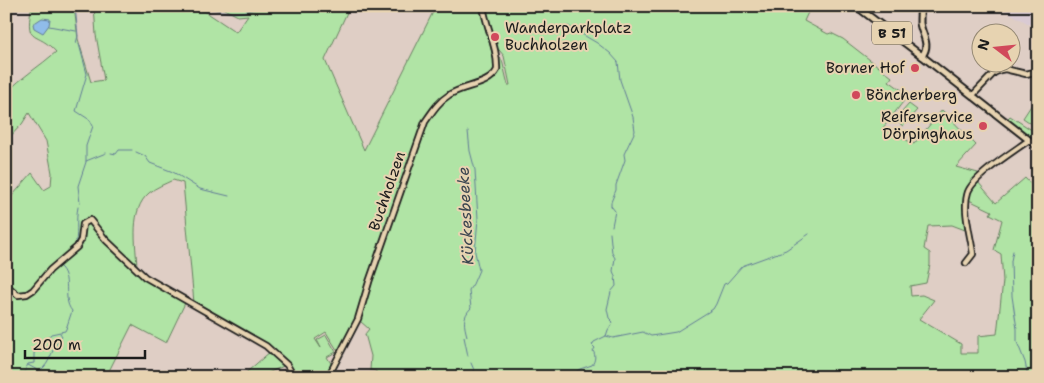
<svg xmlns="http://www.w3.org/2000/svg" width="1044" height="383" font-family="'Shantell Sans',sans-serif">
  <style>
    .built { fill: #d9cad3 }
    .green { fill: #b0e4a5; stroke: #668060; fill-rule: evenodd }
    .water { fill: #90bce9; stroke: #627c97 }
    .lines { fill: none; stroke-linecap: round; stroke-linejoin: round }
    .stream { stroke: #627c97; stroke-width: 1 }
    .minor-casing { stroke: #1c1c1c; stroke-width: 8 }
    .major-casing { stroke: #1c1c1c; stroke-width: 9 }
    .minor { stroke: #e7d3b1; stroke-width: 4.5 }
    .major { stroke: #e7d3b1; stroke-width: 5 }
    .poi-dot { fill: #d1495b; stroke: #e7d3b1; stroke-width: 2 }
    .labels { text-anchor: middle; stroke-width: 4; stroke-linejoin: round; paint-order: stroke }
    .shield { fill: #e7d3b1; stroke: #595349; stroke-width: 1 }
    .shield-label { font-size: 14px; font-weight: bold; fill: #1c1c1c }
    .poi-label { font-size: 15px; fill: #1c1c1c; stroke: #e7d3b1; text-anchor: start }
    .street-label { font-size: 15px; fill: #1c1c1c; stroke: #e7d3b1 }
    .water-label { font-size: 16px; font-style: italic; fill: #39444f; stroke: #e7d3b1 }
  </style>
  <rect width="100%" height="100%" fill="#dfcec5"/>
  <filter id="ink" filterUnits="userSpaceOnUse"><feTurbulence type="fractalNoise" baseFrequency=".02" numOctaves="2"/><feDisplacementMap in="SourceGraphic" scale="10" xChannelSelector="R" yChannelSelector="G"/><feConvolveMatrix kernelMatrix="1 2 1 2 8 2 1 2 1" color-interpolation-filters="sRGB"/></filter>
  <g filter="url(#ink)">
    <polygon class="built" points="997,6 1038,6 1038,29"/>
    <g class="green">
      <path d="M34,6H74L78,39L91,82L104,80L96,35L94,6H181L206,12L236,32L248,15L238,16L218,6H350L325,60L364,150L436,6H482L483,19L495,64L494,72L492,75L483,80L452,91L445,96L424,122L396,197L359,313L339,353L326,332L315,339L321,348L317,340L326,335L336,352L327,357L332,365L326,377H295L272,349L194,303L183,183L173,180C165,184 156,187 149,193C129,210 136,244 137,267L135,268L186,301L166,343L132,325L106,377H6V203L32,173L44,190L51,186L52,173L46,141L29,113L22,124L6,141V107L8,106L7,92C22,77 40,66 56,52C37,30 25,46 31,9Z"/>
      <path d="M484,6H811L804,21L828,34L831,33L843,39L892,77L889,81L903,91L901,94L906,98L883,128L914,144L942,110L976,145L956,167L978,173V182L996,203L1025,178L1036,190H1038V377H376V371L370,370L371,356L365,334L369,329L360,321L368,289L426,123L440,104L451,96L494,78L499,70L497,54L502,60L508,85H510L504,56L495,45ZM964,200L971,201L992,211L990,214L1002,220L994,250L1001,254L1003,281L997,334L978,336V353H961V344L919,319L934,300L922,295L911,296L910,286L926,283L930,265V253L924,249L928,226L952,225L965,230Z"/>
      <polygon points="1038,95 1038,128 1023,118"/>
      <polygon points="909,104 917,110 903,126 895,120"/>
      <polygon points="1010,116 1038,134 1038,144 1007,119"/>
      <polygon points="271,351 286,365 268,373 271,377 241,377"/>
    </g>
    <polygon class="water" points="42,18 50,19 49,25 43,33 34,28 33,24"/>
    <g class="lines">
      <g class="stream">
        <polyline points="75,6 78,36 76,43 79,44 87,74 76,111 90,120 93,126 86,146 86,162 78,186 80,203"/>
        <path d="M204,6C223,13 242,16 261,6"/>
        <polyline points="49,26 76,31"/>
        <polyline points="568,26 597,43 610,53 618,62 620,80 633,117 635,131 624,154 625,160 616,185 616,190 611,202 611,206 615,211 612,226"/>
        <polyline points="136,152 145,156 150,163 173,172 200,189 229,196"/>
        <polyline points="111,153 116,154 119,150 132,150"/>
        <polyline points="86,161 106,153"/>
        <polyline points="1013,251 1011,261 1012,296 1017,329 1017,342 1025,362 1028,377"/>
        <path d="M55,261C61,257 69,252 74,246C79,238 75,220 78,207"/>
        <polyline points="606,336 613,338 643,332 651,336 676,332 713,309 716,304 724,284 727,283 742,266 786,250 809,234"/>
        <path d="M468,356L464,337L467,336C464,325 462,317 471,308L469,290L473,284L479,270L475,252L478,219L475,170L470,151L468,131"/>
        <polyline points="471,363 477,377"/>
        <path d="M28,365L39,371C52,364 51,346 62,336L60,333"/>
        <path d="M22,377L28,364L34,363V353L39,349V343L46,340L51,334L65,331L66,329L72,311C61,298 73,277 59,266"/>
        <path d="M568,377L580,369L592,365C595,361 596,355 593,351L595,348L592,345L594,342L606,336L608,330L613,322L609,318L607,309L611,292L616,286L615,276L613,271L615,258L612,253L610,233"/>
      </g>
      <defs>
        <g id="minor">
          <polyline points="973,95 994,73 1000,70 1005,69 1026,74 1038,71"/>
          <path d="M966,263L973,254C971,237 962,209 968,192C974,176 1014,151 1029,140"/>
          <polyline points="6,285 18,295 27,294 33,290 50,270 77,247 81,240 83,224 90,220 106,240 145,277 266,346 287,365 294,377"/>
          <path d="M328,377L358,319L369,282L425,122C432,112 438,102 449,95C463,85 489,86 497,70C498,48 486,27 483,6"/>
        </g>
        <g id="major">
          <polyline points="856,6 922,56 1038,147"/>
          <path d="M921,6C920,12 920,18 920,23C922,36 931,44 922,56"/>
        </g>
      </defs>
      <use href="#minor" class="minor-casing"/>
      <use href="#major" class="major-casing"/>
      <use href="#minor" class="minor"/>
      <use href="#major" class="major"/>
    </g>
  </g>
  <g class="poi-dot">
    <circle cx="495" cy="37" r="5"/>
    <circle cx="915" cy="68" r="5"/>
    <circle cx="856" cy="95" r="5"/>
    <circle cx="983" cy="126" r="5"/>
  </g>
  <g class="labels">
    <rect class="shield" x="872" y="21.5" width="40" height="23" rx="4"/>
    <g class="shield-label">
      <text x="892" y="38">B 51</text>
    </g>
    <g class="poi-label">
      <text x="505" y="33">Wanderparkplatz<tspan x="505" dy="17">Buchholzen</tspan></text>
      <text x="905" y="73" text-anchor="end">Borner Hof</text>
      <text x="866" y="100">Böncherberg</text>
      <text x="973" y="122" text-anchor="end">Reiferservice<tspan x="973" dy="17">Dörpinghaus</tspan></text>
    </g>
    <g class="street-label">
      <text transform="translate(387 191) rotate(-71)" y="5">Buchholzen</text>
    </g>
    <g class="water-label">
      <text transform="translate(465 216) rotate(-93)" y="6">Kückesbeeke</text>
    </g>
  </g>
  <rect width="1044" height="383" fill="none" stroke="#e7d3b1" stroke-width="25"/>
  <rect x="12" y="12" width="1019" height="358" fill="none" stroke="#1c1c1c" stroke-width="2" filter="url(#ink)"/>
  <g transform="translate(996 48) rotate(286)"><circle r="24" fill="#e7d3b1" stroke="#968a75"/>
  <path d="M0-4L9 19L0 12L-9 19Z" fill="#d1495b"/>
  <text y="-8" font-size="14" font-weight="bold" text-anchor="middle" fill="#1c1c1c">N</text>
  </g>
  <path d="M25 350v8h120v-8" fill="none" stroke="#1c1c1c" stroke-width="2.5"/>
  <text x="32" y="350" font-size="15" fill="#1c1c1c" stroke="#e7d3b1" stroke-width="4" paint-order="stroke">200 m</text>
</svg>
